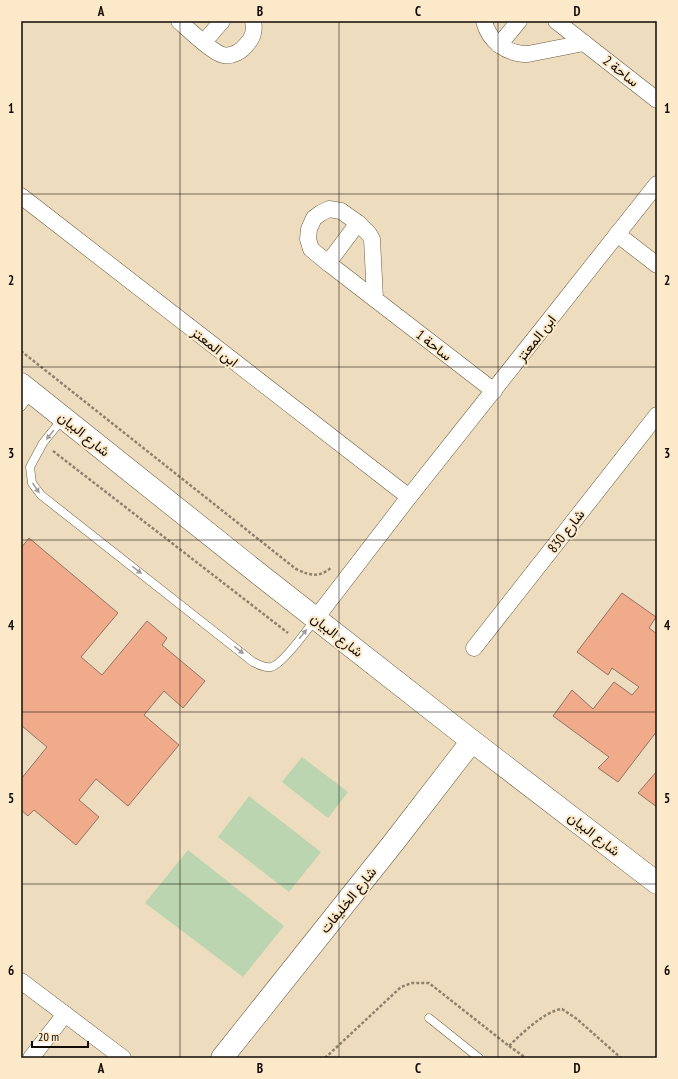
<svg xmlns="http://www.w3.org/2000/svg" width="678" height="1079" font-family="'PT Sans Narrow',Vazirmatn,sans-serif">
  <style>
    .green { fill: #bbd5b0 }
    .building { fill: #f0ab8b; stroke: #937465 }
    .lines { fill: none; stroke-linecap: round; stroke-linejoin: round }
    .lane-casing { stroke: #6d5d42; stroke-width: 9 }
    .street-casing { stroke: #6d5d42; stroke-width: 17 }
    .secondary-casing { stroke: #6d5d42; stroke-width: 23 }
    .path { stroke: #8f826d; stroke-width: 2.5; stroke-dasharray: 3 2; stroke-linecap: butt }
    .lane { stroke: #fff; stroke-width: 8 }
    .street { stroke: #fff; stroke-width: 16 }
    .secondary { stroke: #fff; stroke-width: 22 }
    .oneway { fill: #a09d9a }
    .grid { fill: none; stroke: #110b03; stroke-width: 1; stroke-opacity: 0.55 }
    .labels { text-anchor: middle; stroke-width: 4; stroke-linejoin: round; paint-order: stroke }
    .street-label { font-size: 14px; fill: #110b03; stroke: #fbe9ca }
    .neatline { fill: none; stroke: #110b03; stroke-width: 1.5 }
    .grid-label { font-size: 13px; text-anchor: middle; font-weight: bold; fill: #110b03 }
  </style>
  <rect width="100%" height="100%" fill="#eedcbe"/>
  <g class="green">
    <polygon points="302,757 348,792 328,818 282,782"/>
    <polygon points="249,796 321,852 289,892 218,837"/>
    <polygon points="188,850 284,926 243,977 145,903"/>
  </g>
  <g class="building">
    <polygon points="29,538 118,613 81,657 102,675 147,621 167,638 162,645 205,681 183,708 164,691 144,715 179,745 128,806 96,779 79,800 99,817 76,845 34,810 28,816 21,810 21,779 47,747 22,726 21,727 21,548"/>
    <polygon points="622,593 656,617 649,628 657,634 657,731 618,782 598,768 609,757 553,716 572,690 593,709 614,682 632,695 639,687 612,668 608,675 577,652"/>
    <polygon points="657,771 657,807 638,793"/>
  </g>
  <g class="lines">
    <defs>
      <g id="lane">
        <polyline points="21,407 32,393"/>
        <path d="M63,418L43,443L30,467L32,483L41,495L253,662C260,665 264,668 271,667C282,665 308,629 316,618"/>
        <polyline points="429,1018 479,1058"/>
      </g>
      <g id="street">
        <path d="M179,21C188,29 213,53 223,55C232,57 242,51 247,44C253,38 255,29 253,21"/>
        <path d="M484,21C489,42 507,54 528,54L584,43"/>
        <polyline points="556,21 657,100"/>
        <polyline points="204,42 222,21"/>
        <polyline points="499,45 519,21"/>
        <polyline points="21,196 409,497"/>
        <polyline points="617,234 657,265"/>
        <polyline points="328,263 358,223"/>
        <polyline points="375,299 372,239 369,234 358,223 341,211 329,209 321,213 314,218 309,229 308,239 311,249 328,263 494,391"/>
        <polyline points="316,618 409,497 657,184"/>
        <polyline points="474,648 657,415"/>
        <polyline points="21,981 123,1058"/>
        <polyline points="31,1058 65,1014"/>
      </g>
      <g id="secondary">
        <polyline points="21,384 259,574 472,741 657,883"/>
        <polyline points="222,1058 394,842 472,741"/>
      </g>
    </defs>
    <use href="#lane" class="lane-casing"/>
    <use href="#street" class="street-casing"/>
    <use href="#secondary" class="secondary-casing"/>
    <g class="path">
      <path d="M21,351L296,569C311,576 319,578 332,567"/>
      <polyline points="53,451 288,633"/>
      <polyline points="509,1046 526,1058"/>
      <path d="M325,1058L401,987L412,983H429L509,1046C522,1033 545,1011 562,1009L577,1019L621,1058"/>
    </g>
    <use href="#lane" class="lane"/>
    <use href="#street" class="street"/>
    <use href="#secondary" class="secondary"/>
  </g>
  <defs><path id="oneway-solid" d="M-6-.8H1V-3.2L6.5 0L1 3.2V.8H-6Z"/></defs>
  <g class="oneway">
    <use href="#oneway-solid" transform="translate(50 435) rotate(129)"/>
    <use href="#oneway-solid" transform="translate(36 488) rotate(56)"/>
    <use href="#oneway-solid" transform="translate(137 570) rotate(38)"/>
    <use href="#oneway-solid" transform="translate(303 634) rotate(-51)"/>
    <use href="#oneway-solid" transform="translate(239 650) rotate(38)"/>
  </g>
  <path class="grid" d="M180,21V1058M339,21V1058M498,21V1058M21,194H657M21,367H657M21,540H657M21,712H657M21,884H657"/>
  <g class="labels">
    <g class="street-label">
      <text transform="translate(621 71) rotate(38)" y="5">ساحة 2</text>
      <text transform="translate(536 338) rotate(-52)" y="5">ابن المعتز</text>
      <text transform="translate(434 345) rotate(38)" y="5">ساحة 1</text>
      <text transform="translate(215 347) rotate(38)" y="5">ابن المعتز</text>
      <text transform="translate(84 434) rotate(39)" y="5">شارع البيان</text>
      <text transform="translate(566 531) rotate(-52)" y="5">شارع 830</text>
      <text transform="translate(337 635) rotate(38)" y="5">شارع البيان</text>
      <text transform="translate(594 834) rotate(38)" y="5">شارع البيان</text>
      <text transform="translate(348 900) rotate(-51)" y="5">شارع الخليفات</text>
    </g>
  </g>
  <rect width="678" height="1079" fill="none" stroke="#fbe9ca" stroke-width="44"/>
  <path d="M32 1041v6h56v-6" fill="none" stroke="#110b03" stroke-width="2"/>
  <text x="38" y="1041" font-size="12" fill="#110b03" stroke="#fbe9ca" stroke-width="3" paint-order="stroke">20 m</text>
  <rect x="22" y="22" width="634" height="1035" class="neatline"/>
  <g class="grid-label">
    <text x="101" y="16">A</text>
    <text x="260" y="16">B</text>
    <text x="418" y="16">C</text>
    <text x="577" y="16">D</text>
    <text x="11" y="113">1</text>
    <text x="667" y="113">1</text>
    <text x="11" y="285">2</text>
    <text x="667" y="285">2</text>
    <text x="11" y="458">3</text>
    <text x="667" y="458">3</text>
    <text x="11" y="630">4</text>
    <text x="667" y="630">4</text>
    <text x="11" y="803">5</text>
    <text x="667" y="803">5</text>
    <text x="11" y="975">6</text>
    <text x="667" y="975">6</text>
    <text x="101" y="1073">A</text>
    <text x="260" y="1073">B</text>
    <text x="418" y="1073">C</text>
    <text x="577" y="1073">D</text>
  </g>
</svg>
